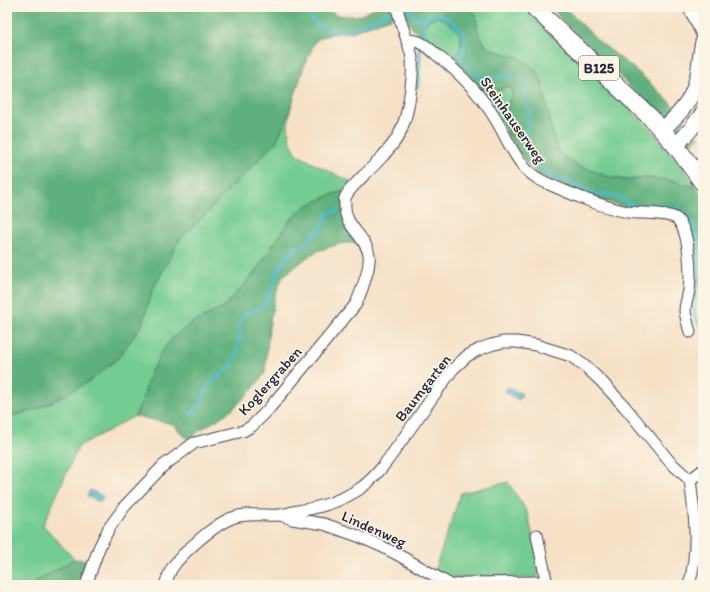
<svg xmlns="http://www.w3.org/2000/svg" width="710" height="592" font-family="Itim,sans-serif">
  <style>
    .green { fill: #73cc91; stroke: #4a7766 }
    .forest { fill: #5eb07b; stroke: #40695b }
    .water { fill: #4bb8c6; stroke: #366d80 }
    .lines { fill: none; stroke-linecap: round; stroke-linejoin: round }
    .stream { stroke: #4bb8c6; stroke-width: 3.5 }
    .street-casing { stroke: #423f50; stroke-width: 13 }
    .secondary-casing { stroke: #423f50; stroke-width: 17 }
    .primary-casing { stroke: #423f50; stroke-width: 19 }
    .street { stroke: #fff; stroke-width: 11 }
    .secondary { stroke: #fff; stroke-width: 15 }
    .primary { stroke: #fff; stroke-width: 17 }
    .labels { text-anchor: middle; stroke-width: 3.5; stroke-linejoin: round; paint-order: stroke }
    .shield { fill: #fcf5e5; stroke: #63616e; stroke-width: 1 }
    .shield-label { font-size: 14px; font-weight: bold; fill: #22223b }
    .street-label { font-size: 15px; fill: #22223b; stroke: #fcf5e5 }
  </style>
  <rect width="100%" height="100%" fill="#fcf5e5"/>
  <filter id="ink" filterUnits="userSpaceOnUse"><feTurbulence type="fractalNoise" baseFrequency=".025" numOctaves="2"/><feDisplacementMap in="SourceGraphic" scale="8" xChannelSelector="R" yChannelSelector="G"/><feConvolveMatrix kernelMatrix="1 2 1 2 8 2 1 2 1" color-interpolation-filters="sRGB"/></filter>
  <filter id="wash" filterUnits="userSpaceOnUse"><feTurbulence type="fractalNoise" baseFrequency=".012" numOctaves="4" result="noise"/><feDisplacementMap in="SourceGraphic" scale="16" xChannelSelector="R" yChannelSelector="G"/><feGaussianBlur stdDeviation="0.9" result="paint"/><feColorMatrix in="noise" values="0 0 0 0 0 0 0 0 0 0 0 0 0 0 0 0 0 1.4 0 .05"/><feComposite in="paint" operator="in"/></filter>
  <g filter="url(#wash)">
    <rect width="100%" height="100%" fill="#f6e1c7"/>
    <g class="green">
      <polygon points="467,7 524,7 604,83 657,136 679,163 699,191 692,186 669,180 646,178 625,180 609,177 572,163 559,153 554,139 543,87 539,73 521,58 499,52 487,47 478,33 476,14"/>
      <path d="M436,17C443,18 447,21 453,26C464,36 462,41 458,54C457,59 457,63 456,67L442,53L420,34L429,20Z"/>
      <polygon points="507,86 511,88 512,94 508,103 509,137 479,89 500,90"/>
      <polygon points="290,111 288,125 290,141 297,154 316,165 351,182 343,191 326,197 296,214 288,223 253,275 223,308 190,324 176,335 165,347 149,376 144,396 135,416 79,446 43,525 74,559 31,585 7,585 7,417 38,409 142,325 152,291 179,241 276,142"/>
      <polygon points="508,482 527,512 541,570 539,575 535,578 455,578 446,576 434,571 461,493"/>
    </g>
    <g class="forest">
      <polygon points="7,7 325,7 336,15 349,16 362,15 376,7 391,7 393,17 351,32 331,34 316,40 304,66 290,111 276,142 179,241 152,291 142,325 119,357 90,381 63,396 38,409 7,417"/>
      <path d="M403,7H467L476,14L478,33L487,47L499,52L521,58L539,73L543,87L554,139L559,153L572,163L609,177L625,180L646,178L669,180L692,186L699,191L703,197V288L694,283L683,220L628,208L584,195L536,173L526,163L509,137L506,119L508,103L512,94L511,88L507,86C481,100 473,84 456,67C457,59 463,43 461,36C459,31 454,27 451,24C435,11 428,19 420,34C410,31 406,16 403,7Z"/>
      <polygon points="552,7 564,7 601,43 637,71 668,100 695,134 700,137 687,146 650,106 559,17"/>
      <polygon points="343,191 357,242 339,244 318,251 310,255 289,272 283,276 278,288 274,300 269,328 265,373 252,390 232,410 199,431 189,441 173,424 135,416 144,396 149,376 159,356 165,347 176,335 190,324 223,308 253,275 288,223 296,214 308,205 326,197"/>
      <polygon points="74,559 89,560 80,585 31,585"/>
    </g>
    <g class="water">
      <polygon points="508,387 522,394 519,400 505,392"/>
      <polygon points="90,490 103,496 100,502 87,496"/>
    </g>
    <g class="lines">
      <g class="stream">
        <polyline points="307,7 312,21 324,29 338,31 352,29 388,13 408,9 410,7"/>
        <polyline points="408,9 415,18 424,19 430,15 440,15 452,21 464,34 464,47 460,56 467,66 478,75 489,78 501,76 513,76 522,80 526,87 525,98 529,112 529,124 524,135 525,146 530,156 539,168 550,176 573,183 591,194 607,194 621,199 633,205 668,207 678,208 687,215 697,234 700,251 694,309 695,316 703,331"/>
        <path d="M417,87C418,81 419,76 419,70C420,61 419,51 420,41C421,33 426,27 424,19"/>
        <polyline points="190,414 199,406 209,385 216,378 232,366 235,360 240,338 239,327 241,320 247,313 265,305 267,300 269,293 273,285 278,271 283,262 295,248 307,243 314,233 319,232 328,214 338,209"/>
      </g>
    </g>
  </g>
  <g filter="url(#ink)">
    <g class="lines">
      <defs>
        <g id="street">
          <path d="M407,41C419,38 429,48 438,56C461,74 481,95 496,120C506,136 513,156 526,169C533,177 542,181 551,185C576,196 602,207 628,212C640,214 671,212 678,220C690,234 691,273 689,290C688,297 685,304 685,311C686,318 688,325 690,332"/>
          <polyline points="281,515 292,519 324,524 358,536 381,546 402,557 451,585"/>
          <polyline points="537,535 547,585"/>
          <path d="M86,585L99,548L109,528L125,506L163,466L182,452L194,443L243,431L252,426L267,411L356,304C361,292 371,268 369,255C367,237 343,226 345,204C345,202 344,200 345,198C348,190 356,184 362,177C369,171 375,164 381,158C390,148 399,138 403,125C409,110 415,69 411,53C407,38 400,23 397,7"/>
          <path d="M165,585C167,580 169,573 172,568C182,553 215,524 232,518C247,512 264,516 280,515C286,514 292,512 298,511C319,508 339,502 358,490C378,477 391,455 405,436C421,413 437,391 453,369L467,356L480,349L491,345L503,342H517L536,345L571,356L586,367L601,381L625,407L670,462L690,480L703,470"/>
          <polyline points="455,585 464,583 546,582"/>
          <path d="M689,585C699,550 695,516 690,480"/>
        </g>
        <g id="secondary">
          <polyline points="690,7 694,13 703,32"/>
          <path d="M662,130C677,116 691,103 696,82C700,69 700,55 703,42"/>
          <polyline points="676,146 691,129 703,113"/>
        </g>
        <polyline id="primary" points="534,7 651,118 676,146 703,183"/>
      </defs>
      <use href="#street" class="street-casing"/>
      <use href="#secondary" class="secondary-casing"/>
      <use href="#primary" class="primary-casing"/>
      <use href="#street" class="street"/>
      <use href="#secondary" class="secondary"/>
      <use href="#primary" class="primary"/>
    </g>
  </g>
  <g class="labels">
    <rect class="shield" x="579" y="56" width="40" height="24" rx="3"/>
    <g class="shield-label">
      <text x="599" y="73">B125</text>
    </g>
    <g class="street-label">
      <text transform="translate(513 120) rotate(55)" y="5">Steinhauserweg</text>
      <text transform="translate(270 381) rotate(-48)" y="5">Koglergraben</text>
      <text transform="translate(423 388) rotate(-52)" y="5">Baumgarten</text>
      <text transform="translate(374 529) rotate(24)" y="5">Lindenweg</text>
    </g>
  </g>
  <rect width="710" height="592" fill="none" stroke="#fcf5e5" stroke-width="24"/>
</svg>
